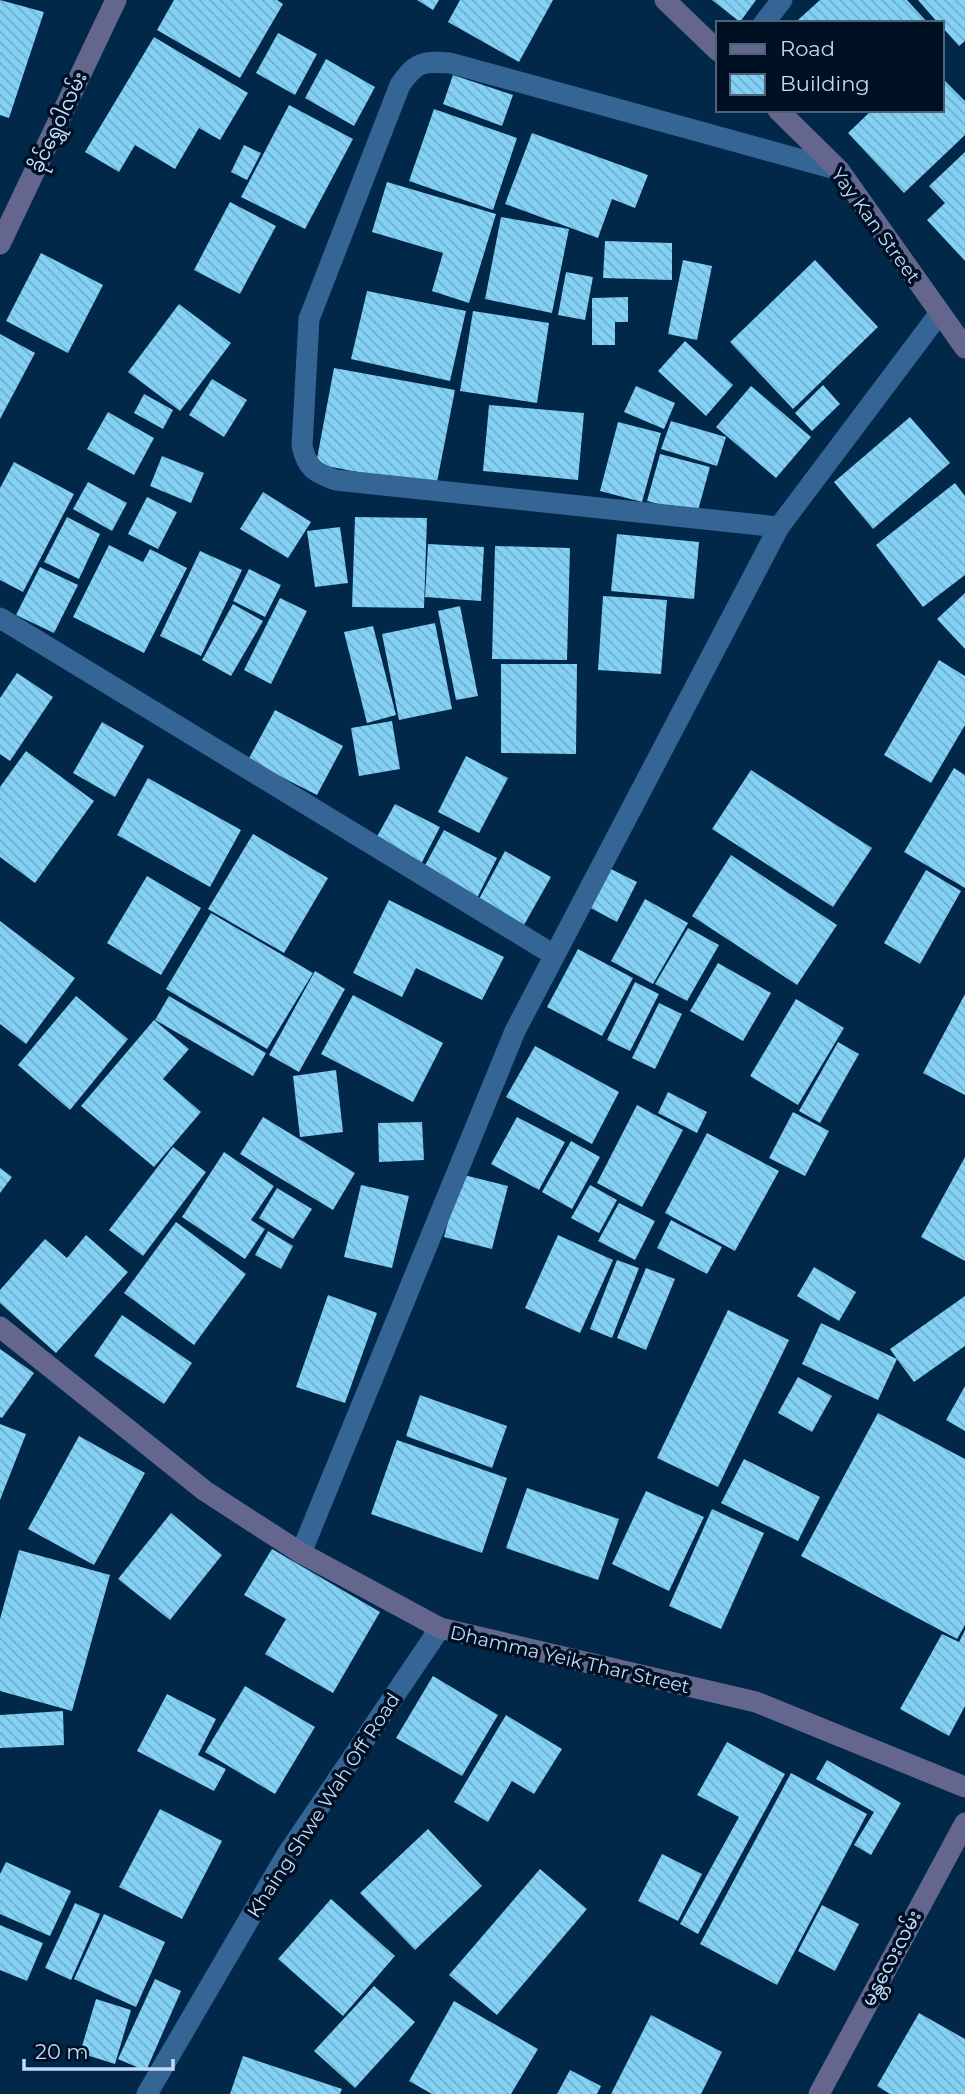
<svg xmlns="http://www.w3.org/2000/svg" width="965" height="2094" font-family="Montserrat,'Noto Sans Myanmar',sans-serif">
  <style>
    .building { fill: url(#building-back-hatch) }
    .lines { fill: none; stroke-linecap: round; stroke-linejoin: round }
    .street { stroke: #346594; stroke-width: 21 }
    .secondary { stroke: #65668e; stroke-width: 21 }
    .labels { text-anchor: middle; stroke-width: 7; stroke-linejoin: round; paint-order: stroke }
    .street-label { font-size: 19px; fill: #c1dbf6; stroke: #001023 }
  </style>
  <defs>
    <pattern id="building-back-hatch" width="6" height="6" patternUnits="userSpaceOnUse" patternTransform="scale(1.75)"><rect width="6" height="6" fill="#83d1f5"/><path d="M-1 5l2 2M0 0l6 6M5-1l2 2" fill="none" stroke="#71adca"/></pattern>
  </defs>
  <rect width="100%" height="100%" fill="#012849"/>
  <g class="building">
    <polygon points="0,0 44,12 9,118 0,115"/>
    <polygon points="174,0 277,0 283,4 240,78 157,30"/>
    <polygon points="417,0 439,0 433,10"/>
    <polygon points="460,0 553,0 519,62 448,22"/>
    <polygon points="712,0 756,0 740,22"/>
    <polygon points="820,0 907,0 928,23 801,23 798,20"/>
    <polygon points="918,0 965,0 965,41 959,46 942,27 942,23 938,23"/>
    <polygon points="278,33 317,54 295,95 256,73"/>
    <polygon points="154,37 248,93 220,140 199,128 175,169 135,145 119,172 85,152"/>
    <polygon points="326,59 375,87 354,126 305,98"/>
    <polygon points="453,75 513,95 502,126 443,104"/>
    <polygon points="942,78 965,101 965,135 904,193 848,133 872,110 942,110"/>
    <polygon points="289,105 353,139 305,229 241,197"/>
    <polygon points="434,109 517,138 493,210 409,181"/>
    <polygon points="532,133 648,175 635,208 612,199 598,238 505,204"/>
    <polygon points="244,145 261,153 247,180 231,172"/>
    <polygon points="965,152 965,261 927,220 945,203 929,186"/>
    <polygon points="387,182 496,214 469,303 432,291 443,253 372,232"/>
    <polygon points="230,202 276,226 240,294 194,270"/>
    <polygon points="501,217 569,229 552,313 485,299"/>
    <polygon points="605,241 672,243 672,280 603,278"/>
    <polygon points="41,253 103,285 68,353 6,321"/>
    <polygon points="683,260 712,266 697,340 668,334"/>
    <polygon points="815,260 878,327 793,409 730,342"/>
    <polygon points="566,272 593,277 585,320 558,315"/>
    <polygon points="367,291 466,311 450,381 351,359"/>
    <polygon points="628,297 628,322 615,322 615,345 592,345 592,298"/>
    <polygon points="179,304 231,343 180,411 128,372"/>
    <polygon points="473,311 549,323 537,403 460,391"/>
    <polygon points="0,334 35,353 0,419"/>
    <polygon points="685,341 733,385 706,416 658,371"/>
    <polygon points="334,368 455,390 436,487 316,464"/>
    <polygon points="212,379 247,400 224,437 189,415"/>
    <polygon points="823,385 840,404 812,431 795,413"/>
    <polygon points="636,386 675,403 664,429 624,412"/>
    <polygon points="751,386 811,437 776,478 716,427"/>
    <polygon points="144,394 173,410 163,429 134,413"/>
    <polygon points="489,405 584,413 578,480 483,471"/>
    <polygon points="108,412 154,438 134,475 87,449"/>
    <polygon points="910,417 950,463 873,529 834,482"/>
    <polygon points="671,421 726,437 717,466 661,449"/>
    <polygon points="618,422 661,433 642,502 600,491"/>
    <polygon points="660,454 710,467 697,514 647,501"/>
    <polygon points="162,456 204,473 191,503 150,486"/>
    <polygon points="14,462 74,494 23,592 0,580 0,488"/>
    <polygon points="88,482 127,503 112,531 73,509"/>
    <polygon points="955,483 965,496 965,575 923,607 876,545"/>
    <polygon points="263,492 311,522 288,558 240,529"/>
    <polygon points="147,497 177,512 158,549 128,534"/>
    <polygon points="67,517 100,534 79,579 44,562"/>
    <polygon points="355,517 427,518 424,608 352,607"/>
    <polygon points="340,527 348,583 315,587 307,531"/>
    <polygon points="617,534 699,542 694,599 611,591"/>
    <polygon points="428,544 484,547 481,601 425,597"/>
    <polygon points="109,545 143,562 150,549 187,568 144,653 73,617"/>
    <polygon points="495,546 570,548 567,660 492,659"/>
    <polygon points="200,551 242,570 201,656 160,636"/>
    <polygon points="40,567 78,585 54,633 16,615"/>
    <polygon points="249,569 281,585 265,617 233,601"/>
    <polygon points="965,593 965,649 937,619"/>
    <polygon points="603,596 667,600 661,674 598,670"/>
    <polygon points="280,598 307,611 271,684 244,670"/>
    <polygon points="233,604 263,621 231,676 202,660"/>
    <polygon points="460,606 478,696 456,700 438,611"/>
    <polygon points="435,623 452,709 399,720 382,634"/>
    <polygon points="373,626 396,715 367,723 344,632"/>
    <polygon points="939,660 965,676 965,725 931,783 884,755"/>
    <polygon points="501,664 577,664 576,754 501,753"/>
    <polygon points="17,673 53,697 10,761 0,754 0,698"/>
    <polygon points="275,710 343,746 317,795 248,760"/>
    <polygon points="392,721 400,769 359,776 351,728"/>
    <polygon points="102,722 144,746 115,797 73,773"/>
    <polygon points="26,751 94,801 35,883 0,857 0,787"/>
    <polygon points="466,756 508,778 479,833 438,812"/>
    <polygon points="954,768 965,775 965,888 904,852"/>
    <polygon points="751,770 872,848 833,907 712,829"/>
    <polygon points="148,778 241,830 210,887 117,835"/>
    <polygon points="395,804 440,827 420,866 374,842"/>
    <polygon points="444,830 497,858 476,900 422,871"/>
    <polygon points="253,834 328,878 284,953 208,909"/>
    <polygon points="505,851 551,877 524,925 479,899"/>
    <polygon points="731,855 837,925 797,985 692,916"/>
    <polygon points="607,867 637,882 617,922 587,906"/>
    <polygon points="926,870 961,891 920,964 884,943"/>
    <polygon points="147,876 201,908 161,975 107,943"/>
    <polygon points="645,899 688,923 653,984 611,961"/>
    <polygon points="389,900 504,957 482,1000 416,968 402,997 353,973"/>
    <polygon points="211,913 313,973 267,1049 166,989"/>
    <polygon points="0,921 75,978 26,1044 0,1024"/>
    <polygon points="688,928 719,945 687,1001 655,984"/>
    <polygon points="578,949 633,978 602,1036 547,1007"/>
    <polygon points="718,963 771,993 743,1041 690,1011"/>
    <polygon points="315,971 345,989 299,1072 269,1055"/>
    <polygon points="635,982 659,994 630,1051 607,1040"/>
    <polygon points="965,994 965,1095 923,1073"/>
    <polygon points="353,995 443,1043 413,1102 321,1054"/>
    <polygon points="76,996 128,1039 70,1110 18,1065"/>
    <polygon points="169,996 266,1053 253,1076 155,1020"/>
    <polygon points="796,999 844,1028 798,1105 750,1076"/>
    <polygon points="659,1003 682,1014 655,1069 632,1058"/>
    <polygon points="154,1020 189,1049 163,1079 201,1112 154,1167 81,1106"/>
    <polygon points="838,1042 859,1054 820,1123 799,1111"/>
    <polygon points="535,1046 619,1092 592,1144 506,1097"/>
    <polygon points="336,1070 343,1132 300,1137 293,1076"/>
    <polygon points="668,1092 707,1112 697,1133 658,1113"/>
    <polygon points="637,1105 683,1130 642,1207 597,1183"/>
    <polygon points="793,1112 829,1131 805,1176 769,1158"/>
    <polygon points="263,1117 355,1173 333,1210 240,1154"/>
    <polygon points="517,1117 565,1142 539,1190 491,1164"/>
    <polygon points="422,1122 424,1160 379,1162 378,1123"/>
    <polygon points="707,1133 779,1171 735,1251 665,1213"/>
    <polygon points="571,1141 600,1157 572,1209 542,1192"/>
    <polygon points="173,1147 206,1172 143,1256 109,1230"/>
    <polygon points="224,1152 274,1186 251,1220 265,1229 245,1259 182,1217"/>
    <polygon points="965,1157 965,1261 921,1237"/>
    <polygon points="0,1168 12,1177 0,1193"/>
    <polygon points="460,1174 508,1186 492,1249 444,1237"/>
    <polygon points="361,1185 409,1196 392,1268 344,1257"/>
    <polygon points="590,1185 617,1200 599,1233 571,1218"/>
    <polygon points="277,1188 312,1209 293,1239 259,1218"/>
    <polygon points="619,1203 655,1221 635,1260 598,1241"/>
    <polygon points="671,1220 722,1247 707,1274 657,1248"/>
    <polygon points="176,1222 246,1274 194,1345 124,1293"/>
    <polygon points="268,1231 293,1246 281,1269 255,1255"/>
    <polygon points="86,1235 128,1272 56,1353 0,1303 0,1290 45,1239 67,1258"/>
    <polygon points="558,1235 613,1260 580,1333 525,1308"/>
    <polygon points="617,1260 639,1268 612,1338 590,1329"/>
    <polygon points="814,1267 856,1292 839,1321 797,1296"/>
    <polygon points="646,1268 675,1279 646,1350 617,1338"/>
    <polygon points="328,1295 377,1313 345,1403 296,1387"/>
    <polygon points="965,1296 965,1346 914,1382 897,1359 878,1400 802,1364 821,1323 897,1359 890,1349"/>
    <polygon points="728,1310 789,1340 718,1487 657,1458"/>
    <polygon points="122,1315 192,1363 164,1404 94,1356"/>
    <polygon points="0,1349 34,1373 2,1418 0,1417"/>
    <polygon points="798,1377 832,1396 812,1432 778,1413"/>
    <polygon points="965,1386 965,1431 946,1420"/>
    <polygon points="420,1395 507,1426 492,1468 406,1436"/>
    <polygon points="878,1413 965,1459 965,1625 957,1639 801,1556"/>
    <polygon points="0,1424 26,1434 0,1500"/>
    <polygon points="79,1436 145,1473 94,1565 28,1529"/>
    <polygon points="397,1440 507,1478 482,1553 371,1514"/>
    <polygon points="744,1459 820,1497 798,1541 721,1503"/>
    <polygon points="527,1488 619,1519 598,1580 506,1548"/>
    <polygon points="646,1491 704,1517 669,1591 612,1564"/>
    <polygon points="712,1509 764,1533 721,1629 669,1606"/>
    <polygon points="171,1513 222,1555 170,1620 118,1579"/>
    <polygon points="272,1549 380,1612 333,1693 265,1654 286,1619 244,1595"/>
    <polygon points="19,1550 110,1575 72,1711 0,1691 0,1619"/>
    <polygon points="965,1630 965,1706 949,1736 900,1709 942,1634 959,1642"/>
    <polygon points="433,1676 498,1715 462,1776 396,1738"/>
    <polygon points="245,1686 315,1727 275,1794 205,1752"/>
    <polygon points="167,1694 216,1719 198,1755 226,1769 214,1791 137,1751"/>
    <polygon points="63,1711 64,1745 0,1748 0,1715"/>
    <polygon points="506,1715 562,1749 534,1794 512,1781 488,1822 454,1802"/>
    <polygon points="727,1742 785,1774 698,1934 680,1924 739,1817 697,1795"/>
    <polygon points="827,1760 901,1803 871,1855 854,1845 874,1812 816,1779"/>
    <polygon points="791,1773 867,1814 777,1985 700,1944"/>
    <polygon points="160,1809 222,1841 182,1919 119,1887"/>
    <polygon points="428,1829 482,1886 415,1950 360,1893"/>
    <polygon points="662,1854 702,1874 678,1921 638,1901"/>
    <polygon points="6,1862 71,1891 50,1936 0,1914 0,1874"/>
    <polygon points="540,1869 587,1909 497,2015 449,1975"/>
    <polygon points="331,1899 395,1956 343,2016 278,1959"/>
    <polygon points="75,1903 100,1914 71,1980 45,1968"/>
    <polygon points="822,1905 859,1924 835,1971 798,1951"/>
    <polygon points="104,1914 165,1942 136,2007 74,1979"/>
    <polygon points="0,1925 43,1943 27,1981 0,1970"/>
    <polygon points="155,1979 181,1991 146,2071 118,2059"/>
    <polygon points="374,1986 415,2022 355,2088 314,2051"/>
    <polygon points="96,1999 131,2010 115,2064 80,2053"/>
    <polygon points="454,2001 538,2049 511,2094 432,2094 409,2081"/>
    <polygon points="919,2013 965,2039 965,2094 890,2094 877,2086"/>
    <polygon points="651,2015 722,2052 701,2094 611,2094"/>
    <polygon points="243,2056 342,2089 340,2094 230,2094"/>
    <polygon points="570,2070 601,2086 597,2094 557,2094"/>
  </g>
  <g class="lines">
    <g class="street">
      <polyline points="764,23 782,0"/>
      <path d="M779,527L336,480C315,473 307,468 302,446L309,319L400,85C416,62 422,61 450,63L839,170"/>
      <polyline points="0,618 554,955"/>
      <polyline points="301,1553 515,1031 779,527 939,314"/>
      <polyline points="147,2094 286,1856 440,1628"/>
    </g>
    <g class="secondary">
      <polyline points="665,0 718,51"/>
      <polyline points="778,110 839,170 965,348"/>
      <polyline points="0,244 116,0"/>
      <polyline points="0,1327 205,1491 301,1553 440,1628 756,1702 965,1787"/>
      <polyline points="819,2094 965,1823"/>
    </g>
  </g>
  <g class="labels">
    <g class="street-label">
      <text transform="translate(58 122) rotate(-65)" y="7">ခိုင်ရွှေဝါလမ်း</text>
      <text transform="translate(876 225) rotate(54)" y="7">Yay Kan Street</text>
      <text transform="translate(570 1659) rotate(13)" y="7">Dhamma Yeik Thar Street</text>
      <text transform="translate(323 1805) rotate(-57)" y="7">Khaing Shwe Wah Off Road</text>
      <text transform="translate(891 1958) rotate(-62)" y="7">မန္တလေးလမ်း</text>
    </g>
  </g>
  <rect x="716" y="21" width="228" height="91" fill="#001023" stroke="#4d6177" stroke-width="2"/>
  <rect x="730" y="44" width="35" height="10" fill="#65668e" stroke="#4d6177" stroke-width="2"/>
  <text x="780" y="56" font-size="21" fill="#c1dbf6">Road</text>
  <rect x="730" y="74" width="35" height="21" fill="url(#building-back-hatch)" stroke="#4d6177" stroke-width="2"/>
  <text x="780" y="91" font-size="21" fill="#c1dbf6">Building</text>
  <path d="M24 2059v10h149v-10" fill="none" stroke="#c1dbf6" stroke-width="3.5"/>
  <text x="35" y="2059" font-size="21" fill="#c1dbf6" stroke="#001023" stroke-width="5" paint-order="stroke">20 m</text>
</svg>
